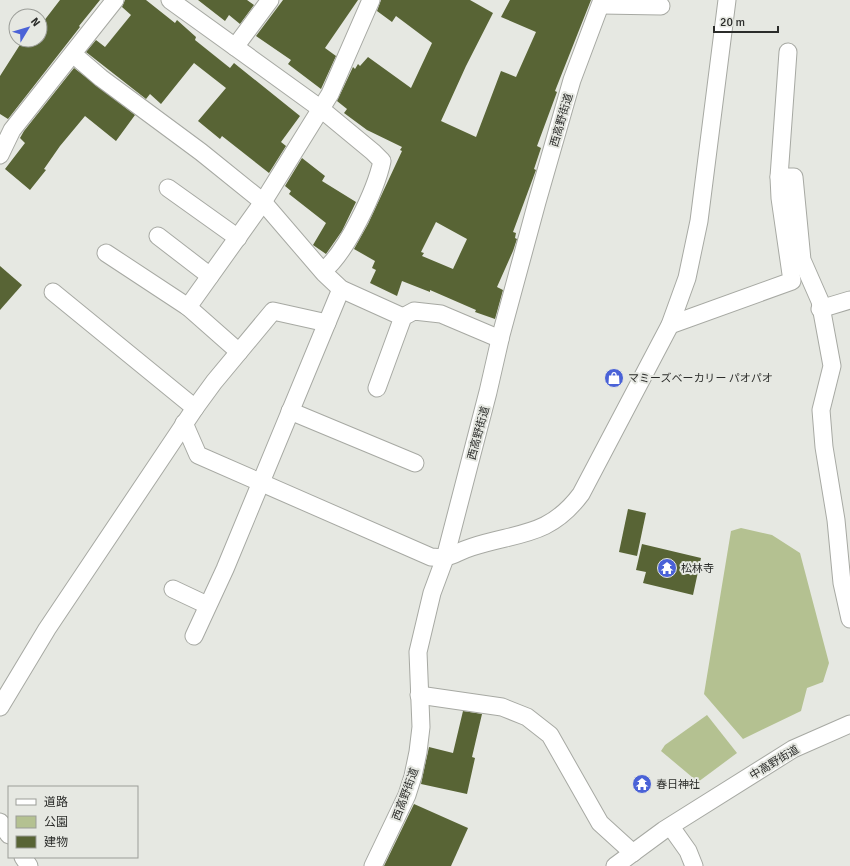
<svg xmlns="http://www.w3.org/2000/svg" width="850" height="866" font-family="Signika,'Noto Sans JP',sans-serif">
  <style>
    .green { fill: #b4c191 }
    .building { fill: #586435; fill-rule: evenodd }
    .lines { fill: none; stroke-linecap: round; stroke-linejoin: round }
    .street-casing { stroke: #a7a9a3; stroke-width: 19 }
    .street { stroke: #fff; stroke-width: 17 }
    .labels { text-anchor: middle; stroke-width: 4; stroke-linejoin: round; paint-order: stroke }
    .street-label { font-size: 11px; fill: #2b2c2a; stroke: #e6e8e2 }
    .poi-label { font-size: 11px; fill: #2b2c2a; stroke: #e6e8e2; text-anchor: start }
  </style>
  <rect width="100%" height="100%" fill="#e6e8e2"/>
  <g class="green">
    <polygon points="741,528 772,535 800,553 829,663 823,682 807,688 801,711 743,739 704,694 731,531"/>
    <polygon points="707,715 737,753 698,782 661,751 665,745"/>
  </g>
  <g class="building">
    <polygon points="60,0 100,0 79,26 80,27 8,119 0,114 0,76 23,40 40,40 40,26"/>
    <polygon points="125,0 146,0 175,23 177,20 196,37 195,40 230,68 234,63 300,116 281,142 286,146 269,173 222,136 220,139 198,121 226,88 194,63 161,104 150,94 146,99 86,52 96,40 105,47 131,15 122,7"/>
    <polygon points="198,0 247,0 254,5 240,24 229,15 225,21"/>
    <polygon points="283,0 358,0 325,48 336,56 321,89 288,64 291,60 256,36"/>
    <path d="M381,0H470L493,13L466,66L441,121L476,137L501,71L516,77L536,32L501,17L510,0H591L555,91L557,92L537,146L541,148L534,169L536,170L513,232L516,233L515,238L517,239L513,251L497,287L503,290L495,319L475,312L476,310L430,290V292L402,281L397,296L370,283L376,270L372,268L375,261L354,249L368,224L402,151L400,150L402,147L367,130L344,113L347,109L337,101L353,67L355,69L358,64L360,66L368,57L411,88L432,43L396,16L392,22L377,11ZM436,222L467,239L453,269L422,256L424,253L421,252Z"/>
    <polygon points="74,68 135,115 116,141 85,116 60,146 44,169 46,170 30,190 5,169 25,143 20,138 24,131"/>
    <polygon points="302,158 325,176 322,181 356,202 342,231 326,254 313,245 326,223 289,194 291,191 285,186"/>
    <polygon points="0,266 22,285 0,310"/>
    <polygon points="628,509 646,513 637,556 619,552"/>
    <polygon points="642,544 701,558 693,595 643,583 646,572 636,570"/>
    <polygon points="463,711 482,714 472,757 475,758 467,794 421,784 429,747 453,753"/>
    <polygon points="414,804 468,828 451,866 384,866"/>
  </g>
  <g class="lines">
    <defs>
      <g id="street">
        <path d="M170,0L321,109L373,152L382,161C376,190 346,253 323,271"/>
        <polyline points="601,5 661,6"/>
        <polyline points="235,47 270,0"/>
        <polyline points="73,54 101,78 201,152 263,202 324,273 341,289 403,317"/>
        <polyline points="0,155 12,130 115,0"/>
        <polyline points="779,177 794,177 802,260 820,301 832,366 821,410 824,447 836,520 842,583 850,619"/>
        <polyline points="168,188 238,238"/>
        <polyline points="158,236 210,276"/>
        <polyline points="106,253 188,307 239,352"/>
        <polyline points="53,292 195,408"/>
        <polyline points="188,307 263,202 330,94 371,0"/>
        <polyline points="820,309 850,300"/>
        <polyline points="670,325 792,281 780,198 779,177 788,52"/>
        <polyline points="377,388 403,317 414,311 441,314 500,339"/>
        <polyline points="290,411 415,463"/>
        <path d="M184,423L198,455L431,557C452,559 453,553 472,547C518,532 549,537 581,494L670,325L687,278L699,221L727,0"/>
        <polyline points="173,589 207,605"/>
        <polyline points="194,636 225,569 341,289"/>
        <polyline points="419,695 502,707 527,717 550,735 600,823 633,853"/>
        <polyline points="0,707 47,629 195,408 214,382 273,311 327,323"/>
        <polyline points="0,822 9,835"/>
        <polyline points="671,827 688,851 694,866"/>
        <polyline points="23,857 29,866"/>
        <polyline points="373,866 407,795 413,776 418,752 421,727 418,652 432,593 445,558 488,392 501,335 537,202 572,80 602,0"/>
        <polyline points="615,866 664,830 793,749 850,724"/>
      </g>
    </defs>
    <use href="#street" class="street-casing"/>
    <use href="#street" class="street"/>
  </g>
  <defs>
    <symbol id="shop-disc" viewBox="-11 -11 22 22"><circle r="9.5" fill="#4a62d7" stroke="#e6e8e2"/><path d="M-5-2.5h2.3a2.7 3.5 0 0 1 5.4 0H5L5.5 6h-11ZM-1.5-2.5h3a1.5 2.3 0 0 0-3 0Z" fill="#fff"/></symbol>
    <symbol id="temple-disc" viewBox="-11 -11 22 22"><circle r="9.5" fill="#4a62d7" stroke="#e6e8e2"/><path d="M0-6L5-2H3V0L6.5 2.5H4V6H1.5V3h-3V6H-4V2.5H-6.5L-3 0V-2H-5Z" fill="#fff"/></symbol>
  </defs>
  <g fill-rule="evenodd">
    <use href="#shop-disc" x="603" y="367" width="22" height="22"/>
    <use href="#temple-disc" x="656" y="557" width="22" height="22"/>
    <use href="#temple-disc" x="631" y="773" width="22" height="22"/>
  </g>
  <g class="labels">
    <g class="street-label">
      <text transform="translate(561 120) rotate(-74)" y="4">西高野街道</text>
      <text transform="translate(478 433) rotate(-75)" y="4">西高野街道</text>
      <text transform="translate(774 762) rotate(-31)" y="4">中高野街道</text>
      <text transform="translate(405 794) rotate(-70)" y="4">西高野街道</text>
    </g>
    <g class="poi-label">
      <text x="628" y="382">マミーズベーカリー パオパオ</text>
      <text x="681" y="572">松林寺</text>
      <text x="656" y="788">春日神社</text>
    </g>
  </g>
  <rect x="8" y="786" width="130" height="72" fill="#e6e8e2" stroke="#9b9d98"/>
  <rect x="16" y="799" width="20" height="6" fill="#ffffff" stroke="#9b9d98"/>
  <text x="44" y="806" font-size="12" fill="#2b2c2a">道路</text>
  <rect x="16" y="816" width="20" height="12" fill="#b4c191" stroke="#9b9d98"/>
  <text x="44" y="826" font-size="12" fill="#2b2c2a">公園</text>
  <rect x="16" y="836" width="20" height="12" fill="#586435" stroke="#9b9d98"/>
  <text x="44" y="846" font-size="12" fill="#2b2c2a">建物</text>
  <g transform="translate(28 28) rotate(52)"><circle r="19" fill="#e6e8e2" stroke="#9b9d98"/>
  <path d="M0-3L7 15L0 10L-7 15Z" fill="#4a62d7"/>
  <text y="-6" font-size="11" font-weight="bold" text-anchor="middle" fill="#2b2c2a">N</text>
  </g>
  <path d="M714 26v6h64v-6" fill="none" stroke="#2b2c2a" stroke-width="2"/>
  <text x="720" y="26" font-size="12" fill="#2b2c2a" stroke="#e6e8e2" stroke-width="3" paint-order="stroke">20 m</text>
</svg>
